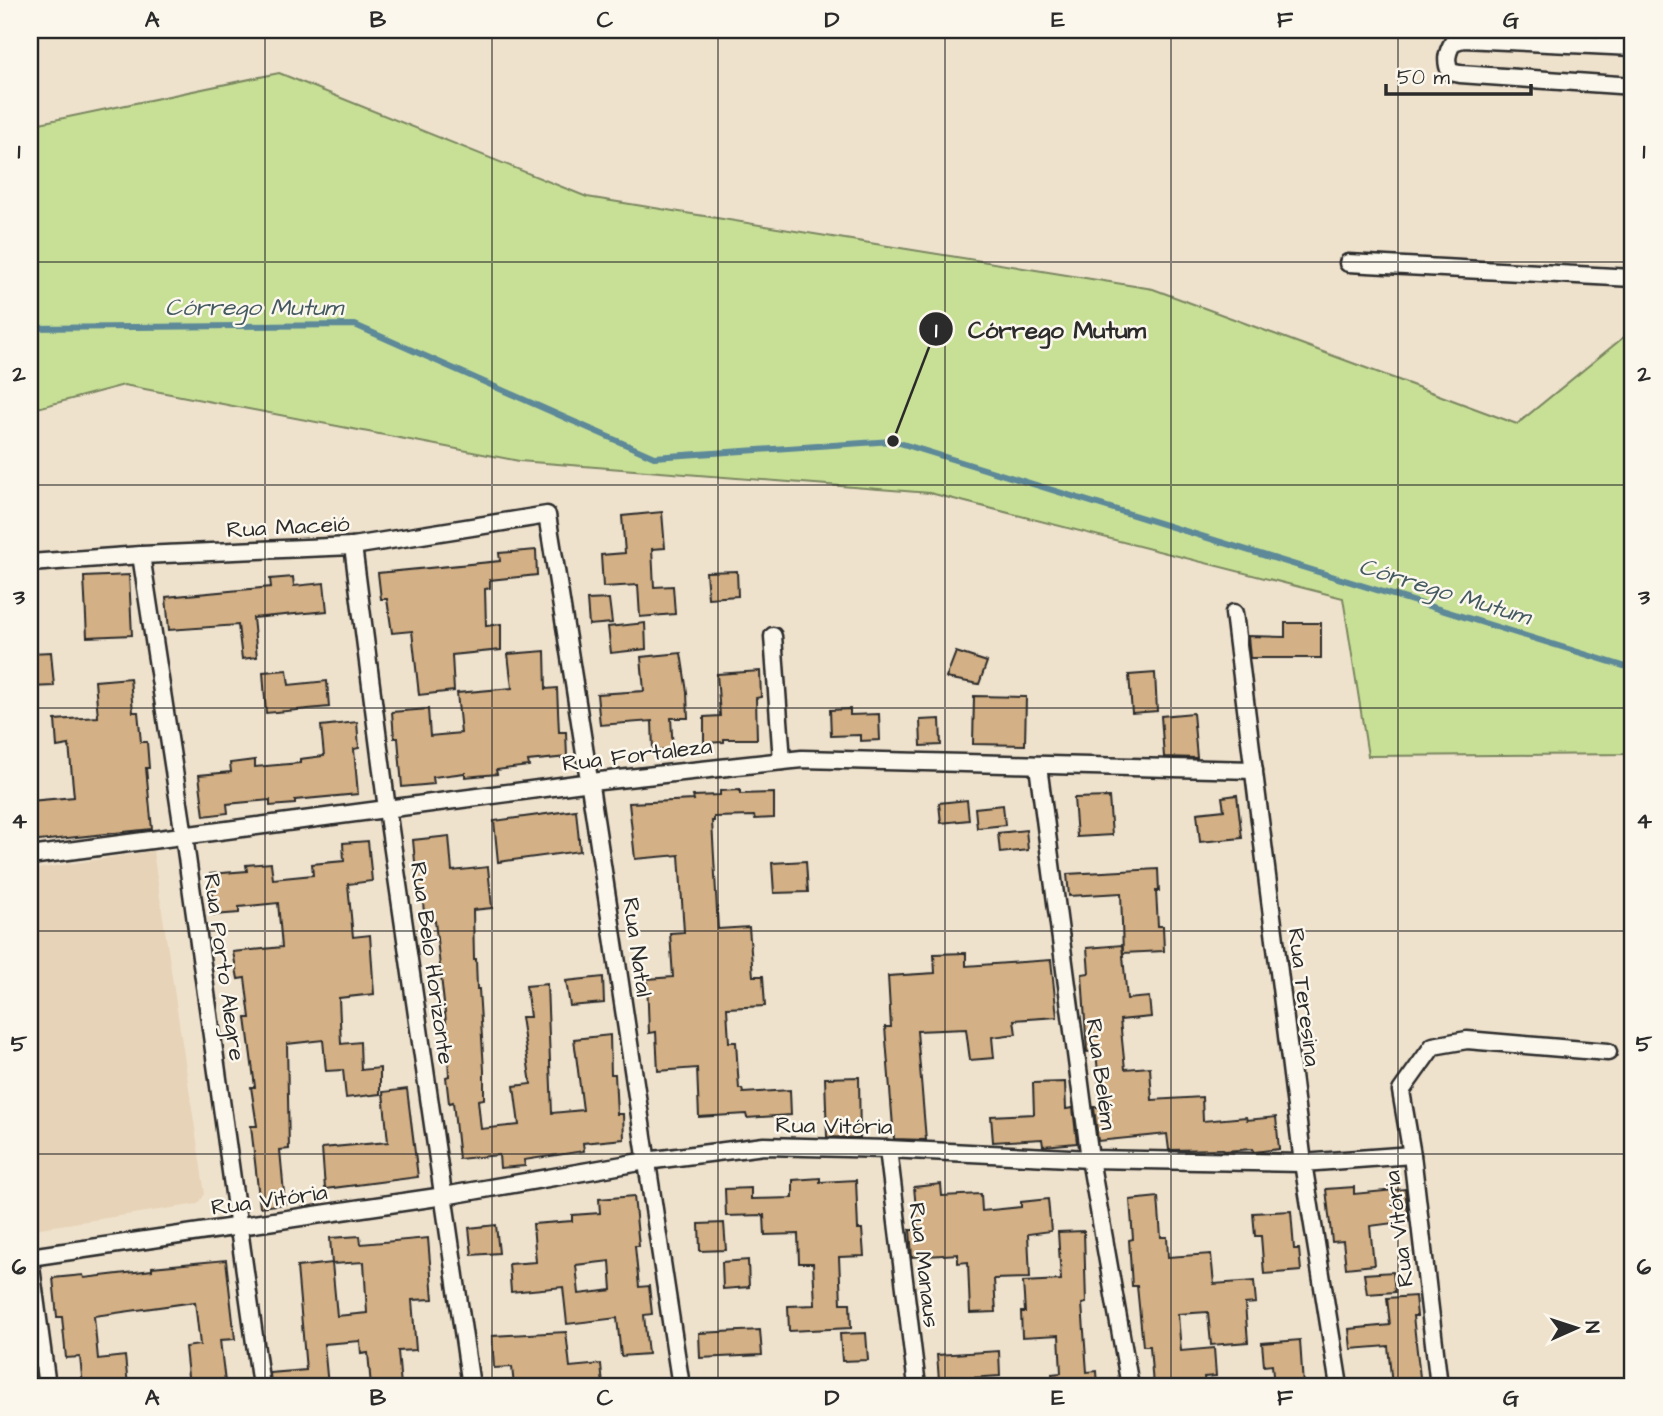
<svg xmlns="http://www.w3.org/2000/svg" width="1663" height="1416" font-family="'Architects Daughter',sans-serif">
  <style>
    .built { fill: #e7d3b7 }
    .green { fill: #c8e096; stroke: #7a8660; stroke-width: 2 }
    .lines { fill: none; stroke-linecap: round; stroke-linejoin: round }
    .stream { stroke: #5d8998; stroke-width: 6 }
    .building { fill: #d3b085; stroke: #2b2b2b; stroke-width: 2; fill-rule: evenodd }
    .minor-casing { stroke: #2b2b2b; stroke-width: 21 }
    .minor { stroke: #fbf7ec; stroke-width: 16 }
    .grid { fill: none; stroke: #2b2b2b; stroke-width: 2; stroke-opacity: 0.55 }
    .labels { text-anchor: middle; stroke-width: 5; stroke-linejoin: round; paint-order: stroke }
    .street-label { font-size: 23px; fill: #2b2b2b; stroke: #fbf7ec }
    .water-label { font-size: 24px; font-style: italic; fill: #445a61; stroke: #fbf7ec }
    .leader { fill: none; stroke: #2b2b2b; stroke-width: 2.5 }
    .callout-dot { fill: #2b2b2b; stroke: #fbf7ec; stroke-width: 2.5 }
    .mark-label { font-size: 21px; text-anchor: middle; font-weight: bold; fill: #fff }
    .callout-label { font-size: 24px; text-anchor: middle; font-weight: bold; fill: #2b2b2b; stroke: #fbf7ec; stroke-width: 5; stroke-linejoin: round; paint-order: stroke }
    .neatline { fill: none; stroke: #2b2b2b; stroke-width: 2.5 }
    .grid-label { font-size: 23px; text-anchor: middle; font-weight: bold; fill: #2b2b2b }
  </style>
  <rect width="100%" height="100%" fill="#efe2cd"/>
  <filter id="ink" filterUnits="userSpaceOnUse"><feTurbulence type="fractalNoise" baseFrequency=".0143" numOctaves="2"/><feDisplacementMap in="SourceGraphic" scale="14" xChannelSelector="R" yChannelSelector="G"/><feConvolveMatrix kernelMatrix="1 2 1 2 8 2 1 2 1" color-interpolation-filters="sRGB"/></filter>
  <g filter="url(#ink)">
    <polygon class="built" points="153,851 205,1194 198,1204 34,1229 30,1203 30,870"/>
    <polygon class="green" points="279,73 587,197 1153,289 1517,424 1625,336 1633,335 1633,754 1368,756 1343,598 930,493 519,461 124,385 30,410 30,125"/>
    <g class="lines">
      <polyline class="stream" points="30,328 355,325 654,457 893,441 1633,669"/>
    </g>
    <g class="building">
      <polygon points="662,512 665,548 652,549 654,587 673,586 675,614 640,617 638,585 603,587 601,555 625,553 622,516"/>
      <polygon points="536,550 537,575 490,580 490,588 485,589 486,626 501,624 501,650 452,655 454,691 419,695 412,631 392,633 387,599 381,599 378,573 500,561 499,553"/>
      <polygon points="737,571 738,596 708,598 706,572"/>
      <polygon points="129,575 132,635 87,637 84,577"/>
      <polygon points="293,577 294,586 324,583 327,611 253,618 257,657 242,659 238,625 169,630 166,597 271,587 270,579"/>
      <polygon points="609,599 612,623 589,625 587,600"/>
      <polygon points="645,623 646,649 611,653 608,627"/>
      <polygon points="1285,623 1321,623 1321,658 1250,658 1248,636 1285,637"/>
      <polygon points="545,651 546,689 557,688 559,732 566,732 567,757 528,761 529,766 496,770 497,774 465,777 465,773 433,777 434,784 402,787 398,738 394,738 392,712 428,709 430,736 461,733 457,693 512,688 508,654"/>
      <polygon points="51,652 54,686 30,687 30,653"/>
      <polygon points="956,652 987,662 979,684 946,678"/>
      <polygon points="681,653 687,692 688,718 671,718 673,750 653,751 652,721 600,725 597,694 644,691 641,657"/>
      <polygon points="287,670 289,685 327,681 329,707 266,713 263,672"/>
      <polygon points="760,671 761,697 756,698 757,739 724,739 724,742 704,743 704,717 720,716 717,674"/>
      <polygon points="1155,673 1157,711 1132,713 1129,675"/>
      <polygon points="130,678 133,712 138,712 141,742 147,742 149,768 146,768 152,829 30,842 30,801 74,797 69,745 57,747 55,720 98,717 95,681"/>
      <polygon points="974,696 1026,697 1025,745 973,744"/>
      <polygon points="850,709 850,715 879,714 880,740 860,741 860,735 831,736 830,710"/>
      <polygon points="1193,713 1197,758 1164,757 1161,716"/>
      <polygon points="940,719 941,745 921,746 920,720"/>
      <polygon points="357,722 359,748 354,749 358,794 295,800 295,804 270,806 270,800 227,804 228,813 204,816 199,775 231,772 230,763 255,760 255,767 300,763 300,759 324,756 321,726"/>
      <polygon points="740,790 740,794 774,793 774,818 755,819 754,816 714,817 714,821 712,821 718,929 749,927 753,976 763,976 765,1006 727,1008 729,1042 736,1042 739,1089 742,1089 743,1093 790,1090 791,1115 747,1118 746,1114 699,1117 697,1068 658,1071 656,1032 649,1033 647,979 673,977 670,933 684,932 679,855 635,859 629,803 694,800 693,796 720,795 720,791"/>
      <polygon points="1237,795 1242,838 1200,842 1197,813 1224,810 1222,797"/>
      <polygon points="1109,797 1112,835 1077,837 1074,798"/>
      <polygon points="967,800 969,820 941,823 939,803"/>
      <polygon points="1003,805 1005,825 977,828 975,808"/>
      <polygon points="576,810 580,851 498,862 494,821"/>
      <polygon points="1026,830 1028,850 1000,853 998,833"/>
      <polygon points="449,836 452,871 488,867 492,908 473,910 474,959 476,959 477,989 479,989 484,1070 484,1099 478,1100 481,1129 519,1125 514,1086 531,1084 521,1017 530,1017 526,986 547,984 552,1113 583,1110 574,1039 610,1035 611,1074 615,1074 617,1114 623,1114 624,1139 583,1143 584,1151 524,1160 525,1166 500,1168 499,1155 459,1159 453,1102 449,1103 446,1077 449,1076 446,1022 435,921 425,922 422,893 418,894 413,840"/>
      <polygon points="368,841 372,881 348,884 353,937 370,935 374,994 339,998 341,1044 360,1042 361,1070 380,1068 380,1094 346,1098 343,1070 326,1071 323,1040 287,1044 289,1149 280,1150 285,1204 260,1207 251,1126 257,1126 251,1087 255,1087 246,1018 250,1018 245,978 238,979 233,952 282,947 278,903 239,907 239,913 214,915 210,874 247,871 246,865 271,863 273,879 313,875 312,864 344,861 343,843"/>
      <polygon points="806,861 808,892 774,893 772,863"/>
      <polygon points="1158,869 1159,891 1156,891 1158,926 1163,926 1164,951 1123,953 1121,893 1069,896 1067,874"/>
      <polygon points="1122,945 1127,999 1149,997 1151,1017 1120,1020 1125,1069 1150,1067 1152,1100 1202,1097 1203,1121 1246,1117 1247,1120 1276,1117 1279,1149 1254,1152 1252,1149 1224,1151 1223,1149 1169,1150 1167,1134 1098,1141 1094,1107 1101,1107 1096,1051 1087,1052 1082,974 1089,973 1087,948"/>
      <polygon points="966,953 966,966 1051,960 1057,1017 1014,1020 1016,1034 992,1037 994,1058 970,1060 966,1029 917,1031 926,1140 894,1139 885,1027 891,1027 888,976 935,973 934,954"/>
      <polygon points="603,977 604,1003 570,1006 566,981"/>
      <polygon points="859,1077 860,1138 827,1137 825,1078"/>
      <polygon points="1065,1082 1066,1109 1073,1108 1077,1143 1043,1146 1042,1139 993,1142 991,1116 1034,1114 1033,1083"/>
      <polygon points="407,1089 418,1177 325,1189 322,1148 388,1142 383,1092"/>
      <polygon points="820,1178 820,1182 856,1180 858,1229 862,1229 864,1256 839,1257 841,1303 850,1303 851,1328 789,1331 788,1306 815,1305 813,1263 799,1263 798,1234 765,1235 764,1215 726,1216 725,1189 751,1188 751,1199 793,1198 793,1180"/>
      <polygon points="941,1184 942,1196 981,1194 982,1211 1021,1207 1021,1202 1048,1199 1051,1231 1028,1234 1030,1278 994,1279 996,1312 970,1313 968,1262 958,1263 958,1254 912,1257 910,1230 918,1230 914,1187"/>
      <polygon points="1354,1187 1354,1194 1405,1189 1409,1221 1370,1226 1374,1265 1346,1268 1343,1241 1332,1242 1326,1189"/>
      <path d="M634,1196L639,1246H635L639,1287L649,1286L652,1314L644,1315L648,1354L621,1356L617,1318L567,1324L563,1287L511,1292L509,1264L536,1262L533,1224L572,1221V1215L600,1213L599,1199ZM610,1261L612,1290L579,1294L576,1265Z"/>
      <polygon points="1158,1197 1161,1237 1167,1237 1168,1257 1211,1254 1214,1284 1254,1281 1256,1303 1245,1304 1248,1342 1211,1345 1208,1312 1178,1314 1181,1351 1214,1348 1216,1376 1204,1377 1205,1386 1153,1386 1150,1346 1143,1346 1137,1286 1132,1286 1129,1240 1133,1239 1130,1200"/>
      <polygon points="1291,1211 1294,1249 1299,1249 1301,1271 1264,1274 1261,1236 1255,1236 1253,1213"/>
      <polygon points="724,1223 726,1250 700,1251 699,1224"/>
      <polygon points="496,1225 499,1253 472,1255 469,1228"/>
      <polygon points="1084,1231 1086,1303 1082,1304 1087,1372 1097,1371 1098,1386 1053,1386 1052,1374 1061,1373 1059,1335 1022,1337 1021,1312 1025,1312 1023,1282 1061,1280 1058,1232"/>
      <polygon points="360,1236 361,1244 428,1238 433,1299 412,1300 416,1350 398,1351 401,1386 371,1386 368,1353 361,1354 360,1341 324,1344 328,1386 271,1386 270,1373 306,1370 297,1267 332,1263 337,1316 367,1313 364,1262 332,1264 330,1238"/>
      <polygon points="226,1260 235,1339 220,1340 225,1382 189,1386 185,1347 200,1345 195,1302 94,1316 98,1359 125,1356 128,1386 83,1386 80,1357 66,1358 62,1317 57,1317 53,1278 83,1275 84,1278 152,1270 152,1267"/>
      <polygon points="748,1260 749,1287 723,1289 722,1262"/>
      <polygon points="1393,1272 1395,1292 1367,1294 1364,1274"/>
      <polygon points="1415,1296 1417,1316 1413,1316 1421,1386 1392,1386 1388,1346 1351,1349 1349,1329 1390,1325 1387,1298"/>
      <polygon points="760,1330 762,1355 700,1358 699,1333"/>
      <polygon points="566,1332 570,1367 601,1364 603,1386 514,1386 512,1367 494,1368 492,1336"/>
      <polygon points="866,1333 868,1360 842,1361 840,1334"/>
      <polygon points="1300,1340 1303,1386 1274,1386 1272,1365 1264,1366 1262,1343"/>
      <polygon points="999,1351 1000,1376 939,1380 937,1355"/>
    </g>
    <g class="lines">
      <defs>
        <g id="minor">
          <path d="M1633,47L1463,39L1453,42C1447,53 1445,60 1450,72L1460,74L1633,86"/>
          <polyline points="1348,263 1633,278"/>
          <polyline points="353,546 387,809 471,1386"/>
          <polyline points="141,555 184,836 261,1386"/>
          <path d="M30,563L141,555L353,546L547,515C595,805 636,1096 681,1386"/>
          <polyline points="1234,613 1303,1163 1339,1386"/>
          <polyline points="773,636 782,761"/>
          <polyline points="1038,766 1090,1159 1130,1386"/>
          <polyline points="30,856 591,782 802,759 1254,770"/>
          <polyline points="888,1149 917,1386"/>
          <polyline points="30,1257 444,1196 646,1161 764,1146 888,1149 1090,1159 1303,1163 1412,1155"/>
          <polyline points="30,1260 47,1386"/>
          <polyline points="1439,1386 1412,1155 1401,1091 1433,1046 1467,1040 1608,1052"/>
        </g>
      </defs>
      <use href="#minor" class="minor-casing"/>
      <use href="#minor" class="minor"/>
    </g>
  </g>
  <path class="grid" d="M265,30V1386M492,30V1386M718,30V1386M945,30V1386M1171,30V1386M1398,30V1386M30,262H1633M30,485H1633M30,708H1633M30,931H1633M30,1154H1633"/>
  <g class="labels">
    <g class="street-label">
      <text transform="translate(288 526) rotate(-3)" y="8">Rua Maceió</text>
      <text transform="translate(637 754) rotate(-7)" y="8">Rua Fortaleza</text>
      <text transform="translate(638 947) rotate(82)" y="8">Rua Natal</text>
      <text transform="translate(433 963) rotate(82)" y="8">Rua Belo Horizonte</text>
      <text transform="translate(225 967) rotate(82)" y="8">Rua Porto Alegre</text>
      <text transform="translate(1305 997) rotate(83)" y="8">Rua Teresina</text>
      <text transform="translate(1102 1074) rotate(82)" y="8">Rua Belém</text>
      <text transform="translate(834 1125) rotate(1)" y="8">Rua Vitória</text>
      <text transform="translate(269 1199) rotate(-8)" y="8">Rua Vitória</text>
      <text transform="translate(1398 1229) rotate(-97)" y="8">Rua Vitória</text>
      <text transform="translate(925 1265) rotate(83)" y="8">Rua Manaus</text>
    </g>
    <g class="water-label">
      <text x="254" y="315">Córrego Mutum</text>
      <text transform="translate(1445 591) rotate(17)" y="8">Córrego Mutum</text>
    </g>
  </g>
  <path class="leader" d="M893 441L936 329"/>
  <g class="callout-dot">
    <circle cx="893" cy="441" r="7"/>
    <circle cx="936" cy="329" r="18"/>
  </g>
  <g class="mark-label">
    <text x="936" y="337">1</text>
  </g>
  <g class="callout-label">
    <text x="1057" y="338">Córrego Mutum</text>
  </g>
  <rect width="1663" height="1416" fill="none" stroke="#fbf7ec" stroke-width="77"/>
  <g transform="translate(1576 1328) rotate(87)" stroke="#fbf7ec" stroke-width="5" paint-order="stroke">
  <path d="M0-5L12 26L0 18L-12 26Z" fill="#2b2b2b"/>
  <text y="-10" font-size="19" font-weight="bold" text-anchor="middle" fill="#2b2b2b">N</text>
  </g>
  <path d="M1386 84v10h145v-10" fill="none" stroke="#2b2b2b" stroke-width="3.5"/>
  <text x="1397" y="84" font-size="21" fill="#2b2b2b" stroke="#fbf7ec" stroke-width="5" paint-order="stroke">50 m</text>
  <rect x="38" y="38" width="1586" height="1340" class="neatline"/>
  <g class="grid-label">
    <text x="152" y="27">A</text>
    <text x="378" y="27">B</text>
    <text x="605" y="27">C</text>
    <text x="832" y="27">D</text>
    <text x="1058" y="27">E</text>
    <text x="1285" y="27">F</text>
    <text x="1511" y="27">G</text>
    <text x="19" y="158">1</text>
    <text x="1644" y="158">1</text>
    <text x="19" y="381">2</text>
    <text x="1644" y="381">2</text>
    <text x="19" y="604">3</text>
    <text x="1644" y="604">3</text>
    <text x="19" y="828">4</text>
    <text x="1644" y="828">4</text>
    <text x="19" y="1051">5</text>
    <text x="1644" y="1051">5</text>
    <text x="19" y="1274">6</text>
    <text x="1644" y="1274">6</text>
    <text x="152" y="1405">A</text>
    <text x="378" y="1405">B</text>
    <text x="605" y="1405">C</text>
    <text x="832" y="1405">D</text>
    <text x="1058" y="1405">E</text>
    <text x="1285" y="1405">F</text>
    <text x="1511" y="1405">G</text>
  </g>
</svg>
